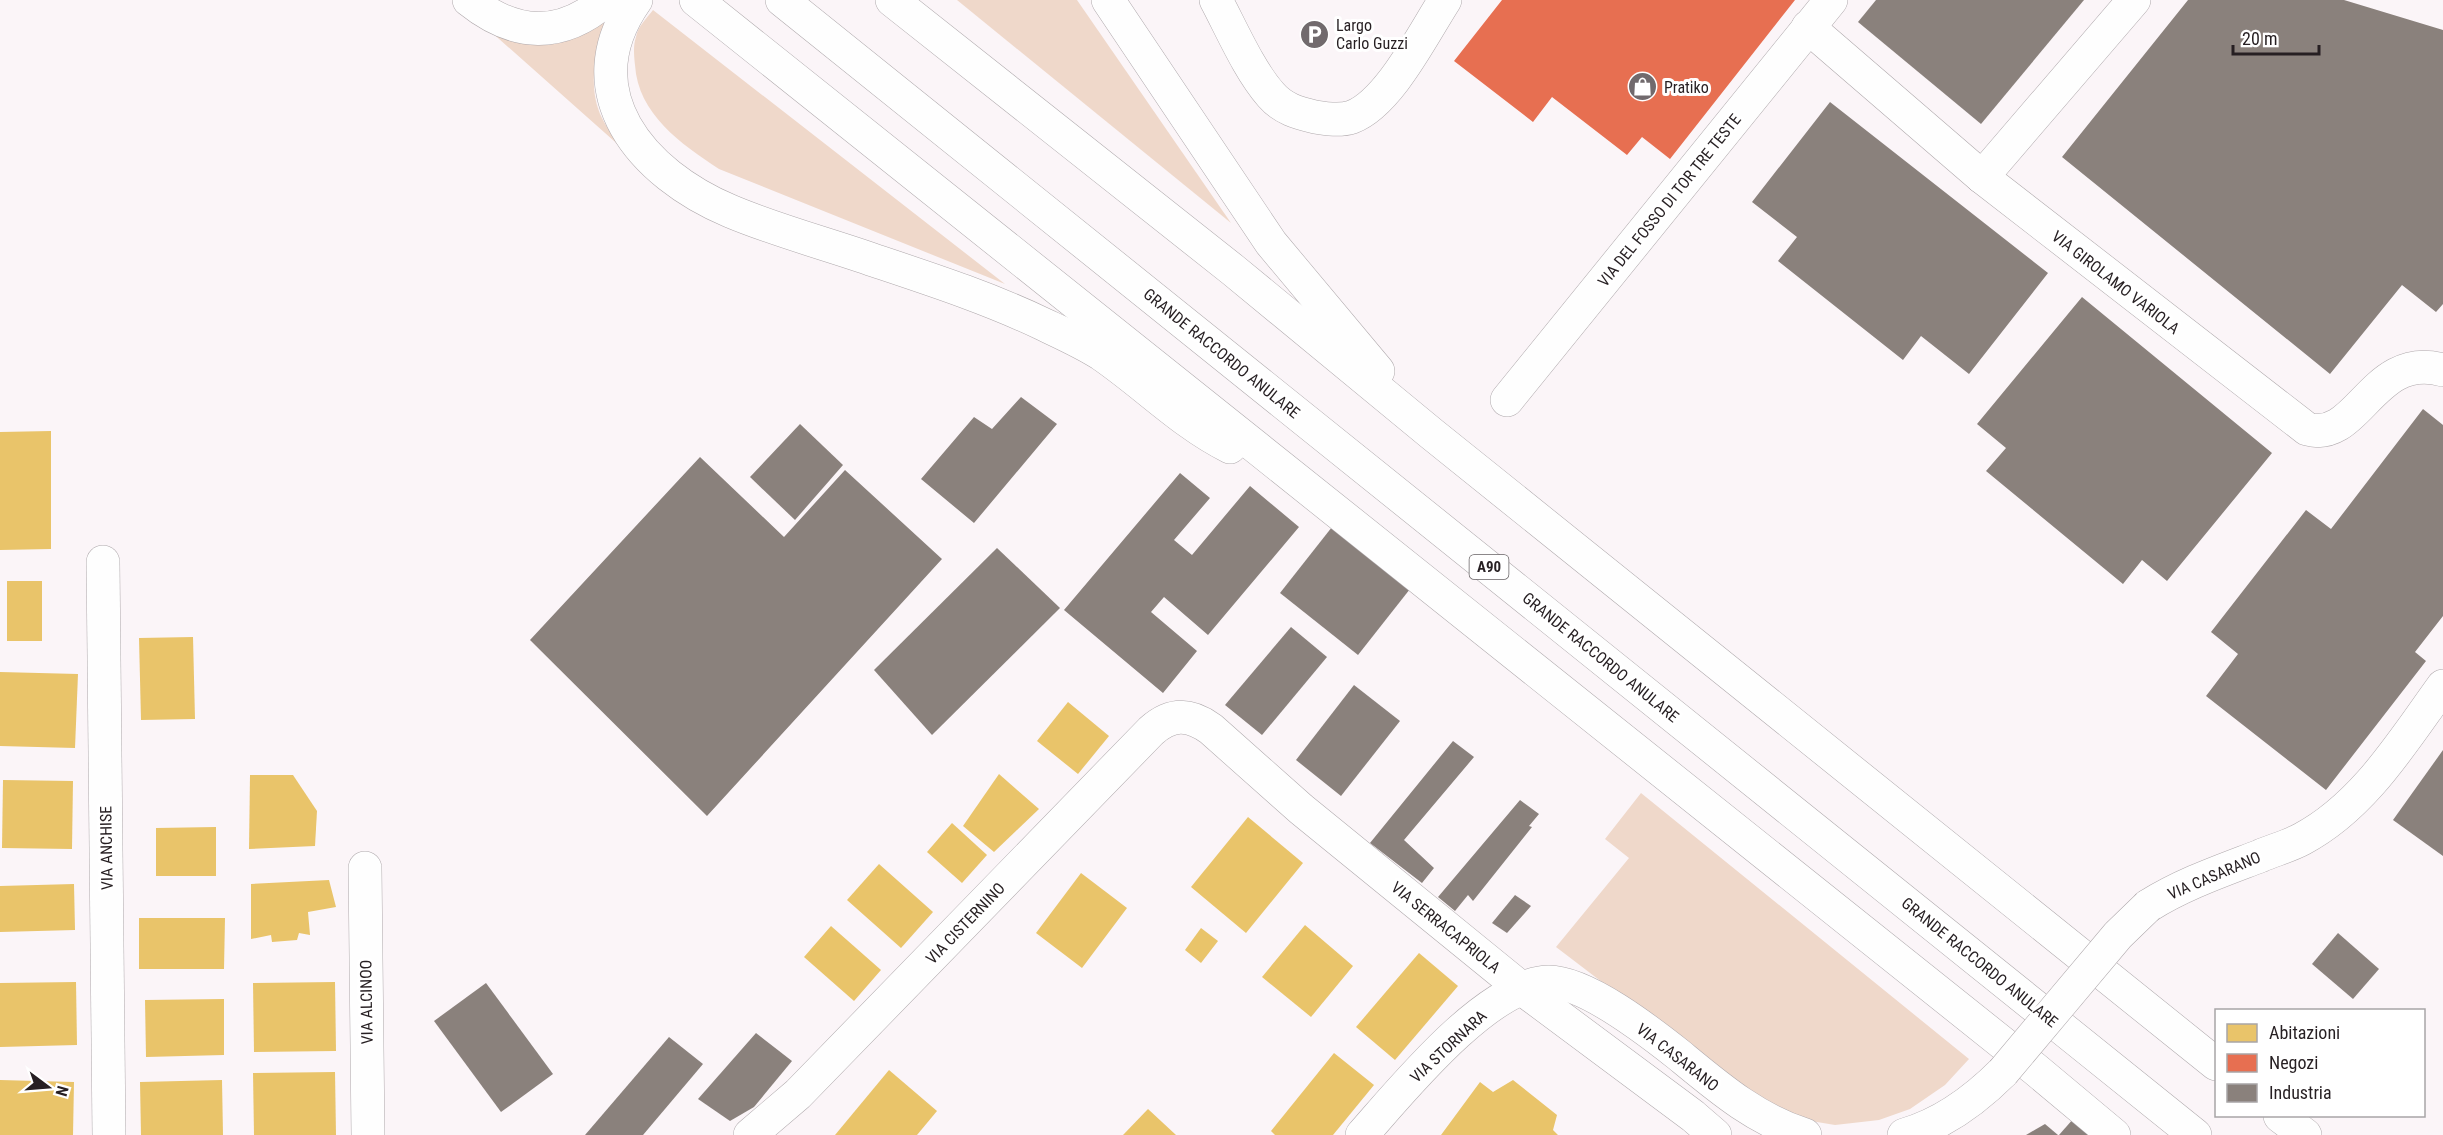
<svg xmlns="http://www.w3.org/2000/svg" width="2443" height="1135" font-family="'Roboto Condensed',sans-serif">
  <style>
    .green { fill: #efd8ca }
    .homes { fill: #e9c46a }
    .shops { fill: #e76f51 }
    .industry { fill: #8a817c }
    .lines { fill: none; stroke-linecap: round; stroke-linejoin: round }
    .street-casing { stroke: #afa9ac; stroke-width: 34 }
    .highway-casing { stroke: #afa9ac; stroke-width: 34 }
    .street { stroke: #fefefe; stroke-width: 33 }
    .highway { stroke: #fefefe; stroke-width: 33 }
    .street-bridge-casing { stroke: #afa9ac; stroke-width: 34; stroke-linecap: butt }
    .street-bridge { stroke: #fefefe; stroke-width: 33 }
    .labels { text-anchor: middle; stroke-width: 6; stroke-linejoin: round; paint-order: stroke }
    .shield { fill: #fff; stroke: #676264; stroke-width: 1.5 }
    .shield-label { font-size: 15px; font-weight: bold; fill: #261f22 }
    .poi-label { font-size: 16px; fill: #261f22; stroke: #fff; text-anchor: start }
    .street-label { font-size: 16px; fill: #261f22; stroke: #fff }
  </style>
  <rect width="100%" height="100%" fill="#fbf5f8"/>
  <g class="green">
    <polygon points="957,0 1077,0 1231,223"/>
    <path d="M653,10L1005,284L719,169C681,144 638,114 635,65C634,56 633,45 636,37C638,26 647,18 653,10Z"/>
    <path d="M610,14C596,44 586,86 602,118C607,129 616,139 623,149L489,30C543,42 564,54 610,14Z"/>
    <polygon points="1641,793 1969,1059 1945,1085 1910,1109 1879,1120 1835,1125 1793,1118 1695,1053 1556,947 1629,858 1605,839"/>
  </g>
  <g class="homes">
    <polygon points="51,431 51,549 0,550 0,432"/>
    <rect x="7" y="581" width="35" height="60"/>
    <polygon points="193,637 195,719 141,720 139,638"/>
    <polygon points="0,672 78,674 75,748 0,746"/>
    <polygon points="1068,702 1109,736 1078,774 1037,741"/>
    <polygon points="999,774 1039,809 994,852 963,826"/>
    <polygon points="250,775 293,775 317,811 315,846 249,849"/>
    <polygon points="3,780 73,781 72,849 2,848"/>
    <polygon points="1248,817 1303,863 1246,933 1191,887"/>
    <polygon points="952,823 987,855 962,883 927,852"/>
    <polygon points="216,827 216,876 156,876 156,828"/>
    <polygon points="879,864 933,912 901,948 847,900"/>
    <polygon points="1081,873 1127,908 1082,968 1036,933"/>
    <polygon points="329,880 336,907 308,912 310,935 299,933 297,940 272,942 271,935 251,939 251,884"/>
    <polygon points="74,884 75,930 0,932 0,886"/>
    <polygon points="139,918 225,918 224,969 139,969"/>
    <polygon points="1305,925 1353,966 1311,1017 1262,977"/>
    <polygon points="831,926 881,970 854,1001 804,957"/>
    <polygon points="1201,928 1218,941 1201,963 1185,950"/>
    <polygon points="1419,953 1458,986 1395,1060 1356,1027"/>
    <polygon points="76,982 77,1045 0,1047 0,983"/>
    <polygon points="335,982 336,1051 254,1052 253,983"/>
    <polygon points="224,999 224,1055 146,1057 145,1000"/>
    <polygon points="1334,1053 1374,1085 1333,1135 1275,1135 1271,1131"/>
    <polygon points="889,1070 937,1111 917,1135 835,1135"/>
    <polygon points="335,1072 336,1135 254,1135 253,1073"/>
    <polygon points="0,1080 74,1082 73,1135 0,1135"/>
    <polygon points="222,1080 223,1135 141,1135 140,1082"/>
    <polygon points="1513,1080 1557,1115 1553,1130 1558,1135 1441,1135 1480,1082 1493,1092"/>
    <polygon points="1148,1109 1176,1135 1123,1135"/>
  </g>
  <polygon class="shops" points="1502,0 1795,0 1670,159 1642,137 1627,155 1552,97 1533,122 1454,61"/>
  <g class="industry">
    <polygon points="1876,0 2084,0 1981,124 1858,22"/>
    <polygon points="2188,0 2344,0 2443,30 2443,304 2436,312 2402,285 2330,374 2062,157"/>
    <polygon points="1830,102 2048,273 1969,374 1921,336 1903,360 1778,261 1797,237 1752,202"/>
    <polygon points="2082,297 2272,453 2167,581 2142,560 2123,584 1986,471 2006,448 1977,424"/>
    <polygon points="1021,397 1057,424 974,523 921,479 974,417 992,429"/>
    <polygon points="2423,409 2443,425 2443,616 2415,652 2426,661 2326,790 2206,696 2238,654 2211,632 2306,510 2331,529"/>
    <polygon points="800,424 843,465 795,520 750,477"/>
    <polygon points="700,457 784,537 845,470 942,559 707,816 530,640"/>
    <polygon points="1180,473 1210,498 1174,540 1192,555 1250,486 1299,527 1208,635 1164,597 1151,612 1197,651 1163,693 1064,610"/>
    <polygon points="1332,527 1410,589 1358,655 1280,593"/>
    <polygon points="997,548 1060,608 932,735 874,670"/>
    <polygon points="1291,627 1327,657 1262,735 1225,705"/>
    <polygon points="1354,685 1400,721 1341,796 1296,760"/>
    <polygon points="1453,741 1474,757 1404,840 1434,868 1422,883 1370,843"/>
    <polygon points="2443,750 2443,856 2393,820"/>
    <polygon points="1520,800 1539,814 1529,826 1532,827 1473,901 1468,895 1455,911 1438,897"/>
    <polygon points="1515,895 1531,906 1507,933 1492,923"/>
    <polygon points="2338,933 2379,969 2353,999 2312,964"/>
    <polygon points="486,983 553,1074 501,1112 434,1021"/>
    <polygon points="756,1033 792,1061 754,1107 730,1121 698,1099"/>
    <polygon points="669,1037 703,1064 643,1135 585,1135"/>
    <polygon points="2081,1110 2110,1135 2059,1135"/>
    <polygon points="2045,1124 2058,1135 2026,1135"/>
  </g>
  <g class="lines">
    <defs>
      <g id="street">
        <path d="M1216,0C1232,30 1249,70 1271,95C1283,109 1298,113 1315,117C1327,119 1340,121 1352,117C1389,103 1423,34 1445,0"/>
        <path d="M1808,27L1982,177L2307,429C2359,444 2372,350 2443,370"/>
        <polyline points="1982,177 2134,0"/>
        <polyline points="1507,400 1831,0"/>
        <polyline points="103,562 109,1135"/>
        <polyline points="365,868 368,1135"/>
        <path d="M2148,906C2183,884 2221,871 2260,856C2274,850 2289,846 2302,839C2364,806 2403,741 2443,686"/>
        <path d="M750,1135L798,1094L1151,731C1171,713 1189,713 1211,729L1301,809L1521,988L1693,1116L1715,1135"/>
        <path d="M1362,1135C1401,1091 1488,983 1549,982C1586,982 1650,1032 1679,1055C1719,1088 1755,1119 1805,1135"/>
        <path d="M1904,1135C1943,1124 1975,1100 2003,1072"/>
      </g>
      <g id="highway">
        <path d="M469,0C515,37 561,39 606,0"/>
        <path d="M636,0C571,92 642,174 730,211C777,231 828,244 876,261C933,280 991,299 1045,325C1064,334 1084,343 1101,354C1145,384 1182,423 1230,447"/>
        <polyline points="696,0 2035,1069 2114,1135"/>
        <polyline points="782,0 2195,1135"/>
        <polyline points="892,0 1233,270 1432,434 2216,1064"/>
        <polyline points="1108,0 1271,243 1378,371"/>
        <polyline points="2280,1116 2305,1135"/>
      </g>
    </defs>
    <use href="#street" class="street-casing"/>
    <use href="#highway" class="highway-casing"/>
    <use href="#street" class="street"/>
    <use href="#highway" class="highway"/>
    <defs>
      <polyline id="street-bridge" points="2003,1072 2118,935 2148,906"/>
    </defs>
    <use href="#street-bridge" class="street-bridge-casing"/>
    <use href="#street-bridge" class="street-bridge"/>
  </g>
  <defs>
    <symbol id="parking-disc" viewBox="-11 -11 22 22"><circle r="9.5" fill="#716a6d" stroke="#fff"/><path d="M-3.5-5.5H1a3.5 3.5 0 0 1 0 7H-1V5.5H-3.5ZM-1-3.4V-.6H.8a1.4 1.4 0 0 0 0-2.8Z" fill="#fff"/></symbol>
    <symbol id="shop-disc" viewBox="-11 -11 22 22"><circle r="9.5" fill="#716a6d" stroke="#fff"/><path d="M-5-2.5h2.3a2.7 3.5 0 0 1 5.4 0H5L5.5 6h-11ZM-1.5-2.5h3a1.5 2.3 0 0 0-3 0Z" fill="#fff"/></symbol>
  </defs>
  <g fill-rule="evenodd">
    <use href="#parking-disc" x="1298" y="18" width="33" height="33"/>
    <use href="#shop-disc" x="1626" y="70" width="33" height="33"/>
  </g>
  <g class="labels">
    <rect class="shield" x="1469.5" y="555" width="39" height="24" rx="4.5"/>
    <g class="shield-label">
      <text x="1489" y="572">A90</text>
    </g>
    <g class="poi-label">
      <text x="1336" y="31">Largo<tspan x="1336" dy="18">Carlo Guzzi</tspan></text>
      <text x="1664" y="93">Pratiko</text>
    </g>
    <g class="street-label">
      <text transform="translate(1669 200) rotate(-51)" y="6">VIA DEL FOSSO DI TOR TRE TESTE</text>
      <text transform="translate(2116 282) rotate(38)" y="6">VIA GIROLAMO VARIOLA</text>
      <text transform="translate(1222 353) rotate(39)" y="6">GRANDE RACCORDO ANULARE</text>
      <text transform="translate(1601 657) rotate(39)" y="6">GRANDE RACCORDO ANULARE</text>
      <text transform="translate(106 848) rotate(-91)" y="6">VIA ANCHISE</text>
      <text transform="translate(2214 875) rotate(-23)" y="6">VIA CASARANO</text>
      <text transform="translate(965 923) rotate(-46)" y="6">VIA CISTERNINO</text>
      <text transform="translate(1446 927) rotate(39)" y="6">VIA SERRACAPRIOLA</text>
      <text transform="translate(1980 962) rotate(39)" y="6">GRANDE RACCORDO ANULARE</text>
      <text transform="translate(366 1002) rotate(-91)" y="6">VIA ALCINOO</text>
      <text transform="translate(1448 1046) rotate(-43)" y="6">VIA STORNARA</text>
      <text transform="translate(1678 1057) rotate(38)" y="6">VIA CASARANO</text>
    </g>
  </g>
  <rect x="2215" y="1009" width="210" height="108" fill="#ffffff" stroke="#a8a5a7" stroke-width="1.5"/>
  <rect x="2227" y="1024" width="30" height="18" fill="#e9c46a" stroke="#a8a5a7" stroke-width="1.5"/>
  <text x="2269" y="1039" font-size="18" fill="#261f22">Abitazioni</text>
  <rect x="2227" y="1054" width="30" height="18" fill="#e76f51" stroke="#a8a5a7" stroke-width="1.5"/>
  <text x="2269" y="1069" font-size="18" fill="#261f22">Negozi</text>
  <rect x="2227" y="1084" width="30" height="18" fill="#8a817c" stroke="#a8a5a7" stroke-width="1.5"/>
  <text x="2269" y="1099" font-size="18" fill="#261f22">Industria</text>
  <g transform="translate(48 1087) rotate(106)" stroke="#ffffff" stroke-width="4.5" paint-order="stroke">
  <path d="M0-4.5L10 22L0 15L-10 22Z" fill="#261f22"/>
  <text y="-9" font-size="16" font-weight="bold" text-anchor="middle" fill="#261f22">N</text>
  </g>
  <path d="M2233 45v9h86v-9" fill="none" stroke="#261f22" stroke-width="3"/>
  <text x="2242" y="45" font-size="18" fill="#261f22" stroke="#ffffff" stroke-width="4.5" paint-order="stroke">20 m</text>
</svg>
